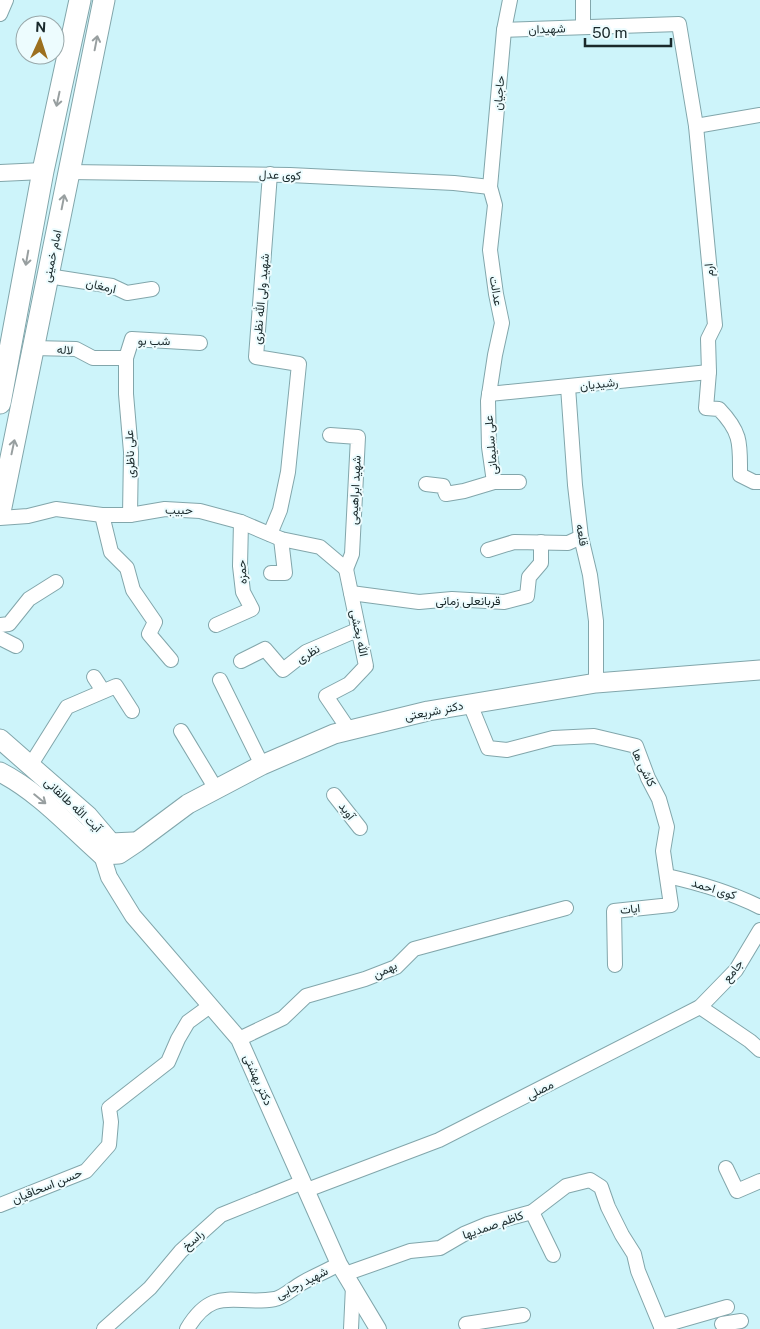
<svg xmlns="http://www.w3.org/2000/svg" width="760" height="1329" font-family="'Public Sans',Vazirmatn,sans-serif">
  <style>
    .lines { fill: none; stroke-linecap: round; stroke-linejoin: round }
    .minor-casing { stroke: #82a6ab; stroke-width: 16 }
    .tertiary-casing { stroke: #82a6ab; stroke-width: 18 }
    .secondary-casing { stroke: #82a6ab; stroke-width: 21 }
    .primary-casing { stroke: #82a6ab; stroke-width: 23 }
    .minor { stroke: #fff; stroke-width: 14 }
    .tertiary { stroke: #fff; stroke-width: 16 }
    .secondary { stroke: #fff; stroke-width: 19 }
    .primary { stroke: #fff; stroke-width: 21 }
    .oneway { stroke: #989fa0 }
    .labels { text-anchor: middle; stroke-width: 4; stroke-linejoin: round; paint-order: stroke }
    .street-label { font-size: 12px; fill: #1a292b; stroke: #edfcfe }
  </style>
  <rect width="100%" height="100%" fill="#cdf4fa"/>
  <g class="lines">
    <defs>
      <g id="minor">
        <polyline points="583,0 583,27"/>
        <polyline points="0,14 6,0"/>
        <path d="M504,30L679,24L696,126L715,325L708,339L709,372L706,408L719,409C742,433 740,444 740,475L754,482H760"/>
        <polyline points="696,126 760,115"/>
        <polyline points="69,172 290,175 454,183 490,187"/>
        <polyline points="48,276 112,286 127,293 152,289"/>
        <polyline points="33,348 76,349 93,358 126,358"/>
        <polyline points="568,387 575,485 581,537 590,575 596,621 596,683"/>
        <polyline points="489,394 709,372"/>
        <polyline points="330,435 358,437 352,554 346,569"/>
        <polyline points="494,482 519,482"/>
        <polyline points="426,484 443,486 446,494 464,491 494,482 489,447 488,401 495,355 502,323 496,294 490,250 495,205 490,187 504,30 510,0"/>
        <polyline points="102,515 111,552 127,568 133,590 155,622 149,634 171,660"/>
        <polyline points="130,515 131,452 126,394 126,358 132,339 200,343"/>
        <polyline points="0,518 28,516 56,509 102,515 130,515 165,509 200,511 241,522 281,539 320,547 346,569"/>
        <polyline points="270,534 280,510 288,472 299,364 256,357 270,174"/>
        <polyline points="488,550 514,542 568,543 581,537"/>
        <polyline points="346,569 366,666 349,684 326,696 349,730"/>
        <polyline points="271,573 285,573 281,539"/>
        <polyline points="351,593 419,602 452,599 504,602 527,596 529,577 541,563 541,542"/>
        <polyline points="0,625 9,624 29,599 56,582"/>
        <polyline points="216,625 252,609 243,592 240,566 241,522"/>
        <polyline points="0,638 16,646"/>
        <polyline points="241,661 265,649 283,670 306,652 357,630"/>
        <polyline points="94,677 103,691"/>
        <polyline points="220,680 262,765"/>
        <polyline points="470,704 488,748 507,750 553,738 594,736 636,746 648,778 659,799 667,827 663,851 671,905 614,911 615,965"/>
        <polyline points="181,731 216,789"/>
        <polyline points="30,766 67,707 116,686 132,711"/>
        <polyline points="334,795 360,828"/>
        <path d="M667,876C699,883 730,892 760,907"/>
        <polyline points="700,1007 750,1041 760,1050"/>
        <polyline points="239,1039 283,1018 306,996 365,979 396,967 414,949 566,908"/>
        <polyline points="726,1168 737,1191 760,1181"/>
        <polyline points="307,1190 439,1140 700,1007 736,970 760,930"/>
        <polyline points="0,1205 86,1171 109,1145 111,1122 109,1108 168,1062 178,1039 188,1022 210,1006"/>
        <polyline points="532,1212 553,1255"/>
        <polyline points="345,1274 410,1251 440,1248 464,1234 488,1224 532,1212 566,1186 590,1180 601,1187 608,1207 622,1235 634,1254 638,1271 662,1329"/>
        <polyline points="466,1324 523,1315"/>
        <polyline points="722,1324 741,1321"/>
        <polyline points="661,1326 727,1307"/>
        <polyline points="104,1329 150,1288 181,1251 221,1215 303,1182"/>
        <path d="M187,1329C214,1284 235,1306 275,1299C284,1297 293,1288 302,1283C314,1276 327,1271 339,1264"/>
        <polyline points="351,1329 353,1286"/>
      </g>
      <g id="tertiary">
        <polyline points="0,173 43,171"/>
        <polyline points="102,855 109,877 133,916 239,1039 339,1264 378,1329"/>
      </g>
      <g id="secondary">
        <polyline points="0,739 88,816 111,843 133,842"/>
        <path d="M0,772C39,792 69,826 102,855L119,854L137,842L188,804L262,765L334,734L428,711L596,683L760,670"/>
      </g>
      <g id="primary">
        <polyline points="0,403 43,171 80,0"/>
        <polyline points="0,512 104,0"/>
      </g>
    </defs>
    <use href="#minor" class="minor-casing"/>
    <use href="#tertiary" class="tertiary-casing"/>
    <use href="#secondary" class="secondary-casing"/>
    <use href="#primary" class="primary-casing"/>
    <use href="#minor" class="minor"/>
    <use href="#tertiary" class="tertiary"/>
    <use href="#secondary" class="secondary"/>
    <use href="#primary" class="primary"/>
  </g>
  <defs><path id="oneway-shaft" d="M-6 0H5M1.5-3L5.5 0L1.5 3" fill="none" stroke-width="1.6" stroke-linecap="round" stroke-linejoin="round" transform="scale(1.25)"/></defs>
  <g class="oneway">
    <use href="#oneway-shaft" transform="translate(96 43) rotate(-79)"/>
    <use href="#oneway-shaft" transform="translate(58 99) rotate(102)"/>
    <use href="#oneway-shaft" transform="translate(63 202) rotate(-79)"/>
    <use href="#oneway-shaft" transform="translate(27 258) rotate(100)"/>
    <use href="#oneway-shaft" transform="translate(13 447) rotate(-78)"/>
    <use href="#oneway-shaft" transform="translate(40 799) rotate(39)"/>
  </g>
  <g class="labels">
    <g class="street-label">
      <text transform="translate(547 29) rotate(-2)" y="4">شهیدان</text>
      <text transform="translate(499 93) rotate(-85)" y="4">حاجیان</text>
      <text transform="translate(280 175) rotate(2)" y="4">کوی عدل</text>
      <text transform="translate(52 256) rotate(-78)" y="4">امام خمینی</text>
      <text transform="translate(709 270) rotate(-95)" y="4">ارم</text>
      <text transform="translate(101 286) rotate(13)" y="4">ارمغان</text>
      <text transform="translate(496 291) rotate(80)" y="4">عدالت</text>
      <text transform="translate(261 299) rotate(-85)" y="4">شهید ولی الله نظری</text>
      <text transform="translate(154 341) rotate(1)" y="4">شب بو</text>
      <text transform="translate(65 350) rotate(5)" y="4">لاله</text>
      <text transform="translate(599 384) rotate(-6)" y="4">رشیدیان</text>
      <text transform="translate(491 445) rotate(-95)" y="4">علی سلیمانی</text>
      <text transform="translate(130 454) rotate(-92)" y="4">علی ناظری</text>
      <text transform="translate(355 490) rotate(-87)" y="4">شهید ابراهیمی</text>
      <text transform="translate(179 510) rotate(1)" y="4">حبیب</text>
      <text transform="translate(582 535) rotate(80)" y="4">قلعه</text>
      <text transform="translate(242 572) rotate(-93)" y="4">حمزه</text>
      <text x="468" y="605">قربانعلی زمانی</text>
      <text transform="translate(359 633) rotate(78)" y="4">الله بخشی</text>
      <text transform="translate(308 654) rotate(-31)" y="4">نظری</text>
      <text transform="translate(434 711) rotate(-11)" y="4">دکتر شریعتی</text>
      <text transform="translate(644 768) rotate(64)" y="4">کاشی ها</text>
      <text transform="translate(73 805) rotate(43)" y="4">آیت الله طالقانی</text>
      <text transform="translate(347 811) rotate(53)" y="4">آوید</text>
      <text transform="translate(714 889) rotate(17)" y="4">کوی احمد</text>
      <text transform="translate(630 909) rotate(-6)" y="4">ایات</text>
      <text transform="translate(385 970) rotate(-26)" y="4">بهمن</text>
      <text transform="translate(733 971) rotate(-52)" y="4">جامع</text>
      <text transform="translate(258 1080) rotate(66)" y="4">دکتر بهشتی</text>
      <text transform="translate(540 1090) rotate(-27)" y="4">مصلی</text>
      <text transform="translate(47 1186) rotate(-22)" y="4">حسن اسحاقیان</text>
      <text transform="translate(493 1225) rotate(-19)" y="4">کاظم صمدیها</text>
      <text transform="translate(193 1240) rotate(-42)" y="4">راسخ</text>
      <text transform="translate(302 1283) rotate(-27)" y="4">شهید رجایی</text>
    </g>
  </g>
  <g transform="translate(40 40) rotate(3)"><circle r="24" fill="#edfcfe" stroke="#99a8aa"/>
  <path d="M0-4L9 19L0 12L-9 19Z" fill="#9c701f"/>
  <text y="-8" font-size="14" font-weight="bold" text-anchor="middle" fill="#1a292b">N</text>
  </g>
  <path d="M585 38v8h86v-8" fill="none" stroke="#1a292b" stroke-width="2.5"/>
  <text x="592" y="38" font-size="15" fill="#1a292b" stroke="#edfcfe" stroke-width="4" paint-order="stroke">50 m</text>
</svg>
